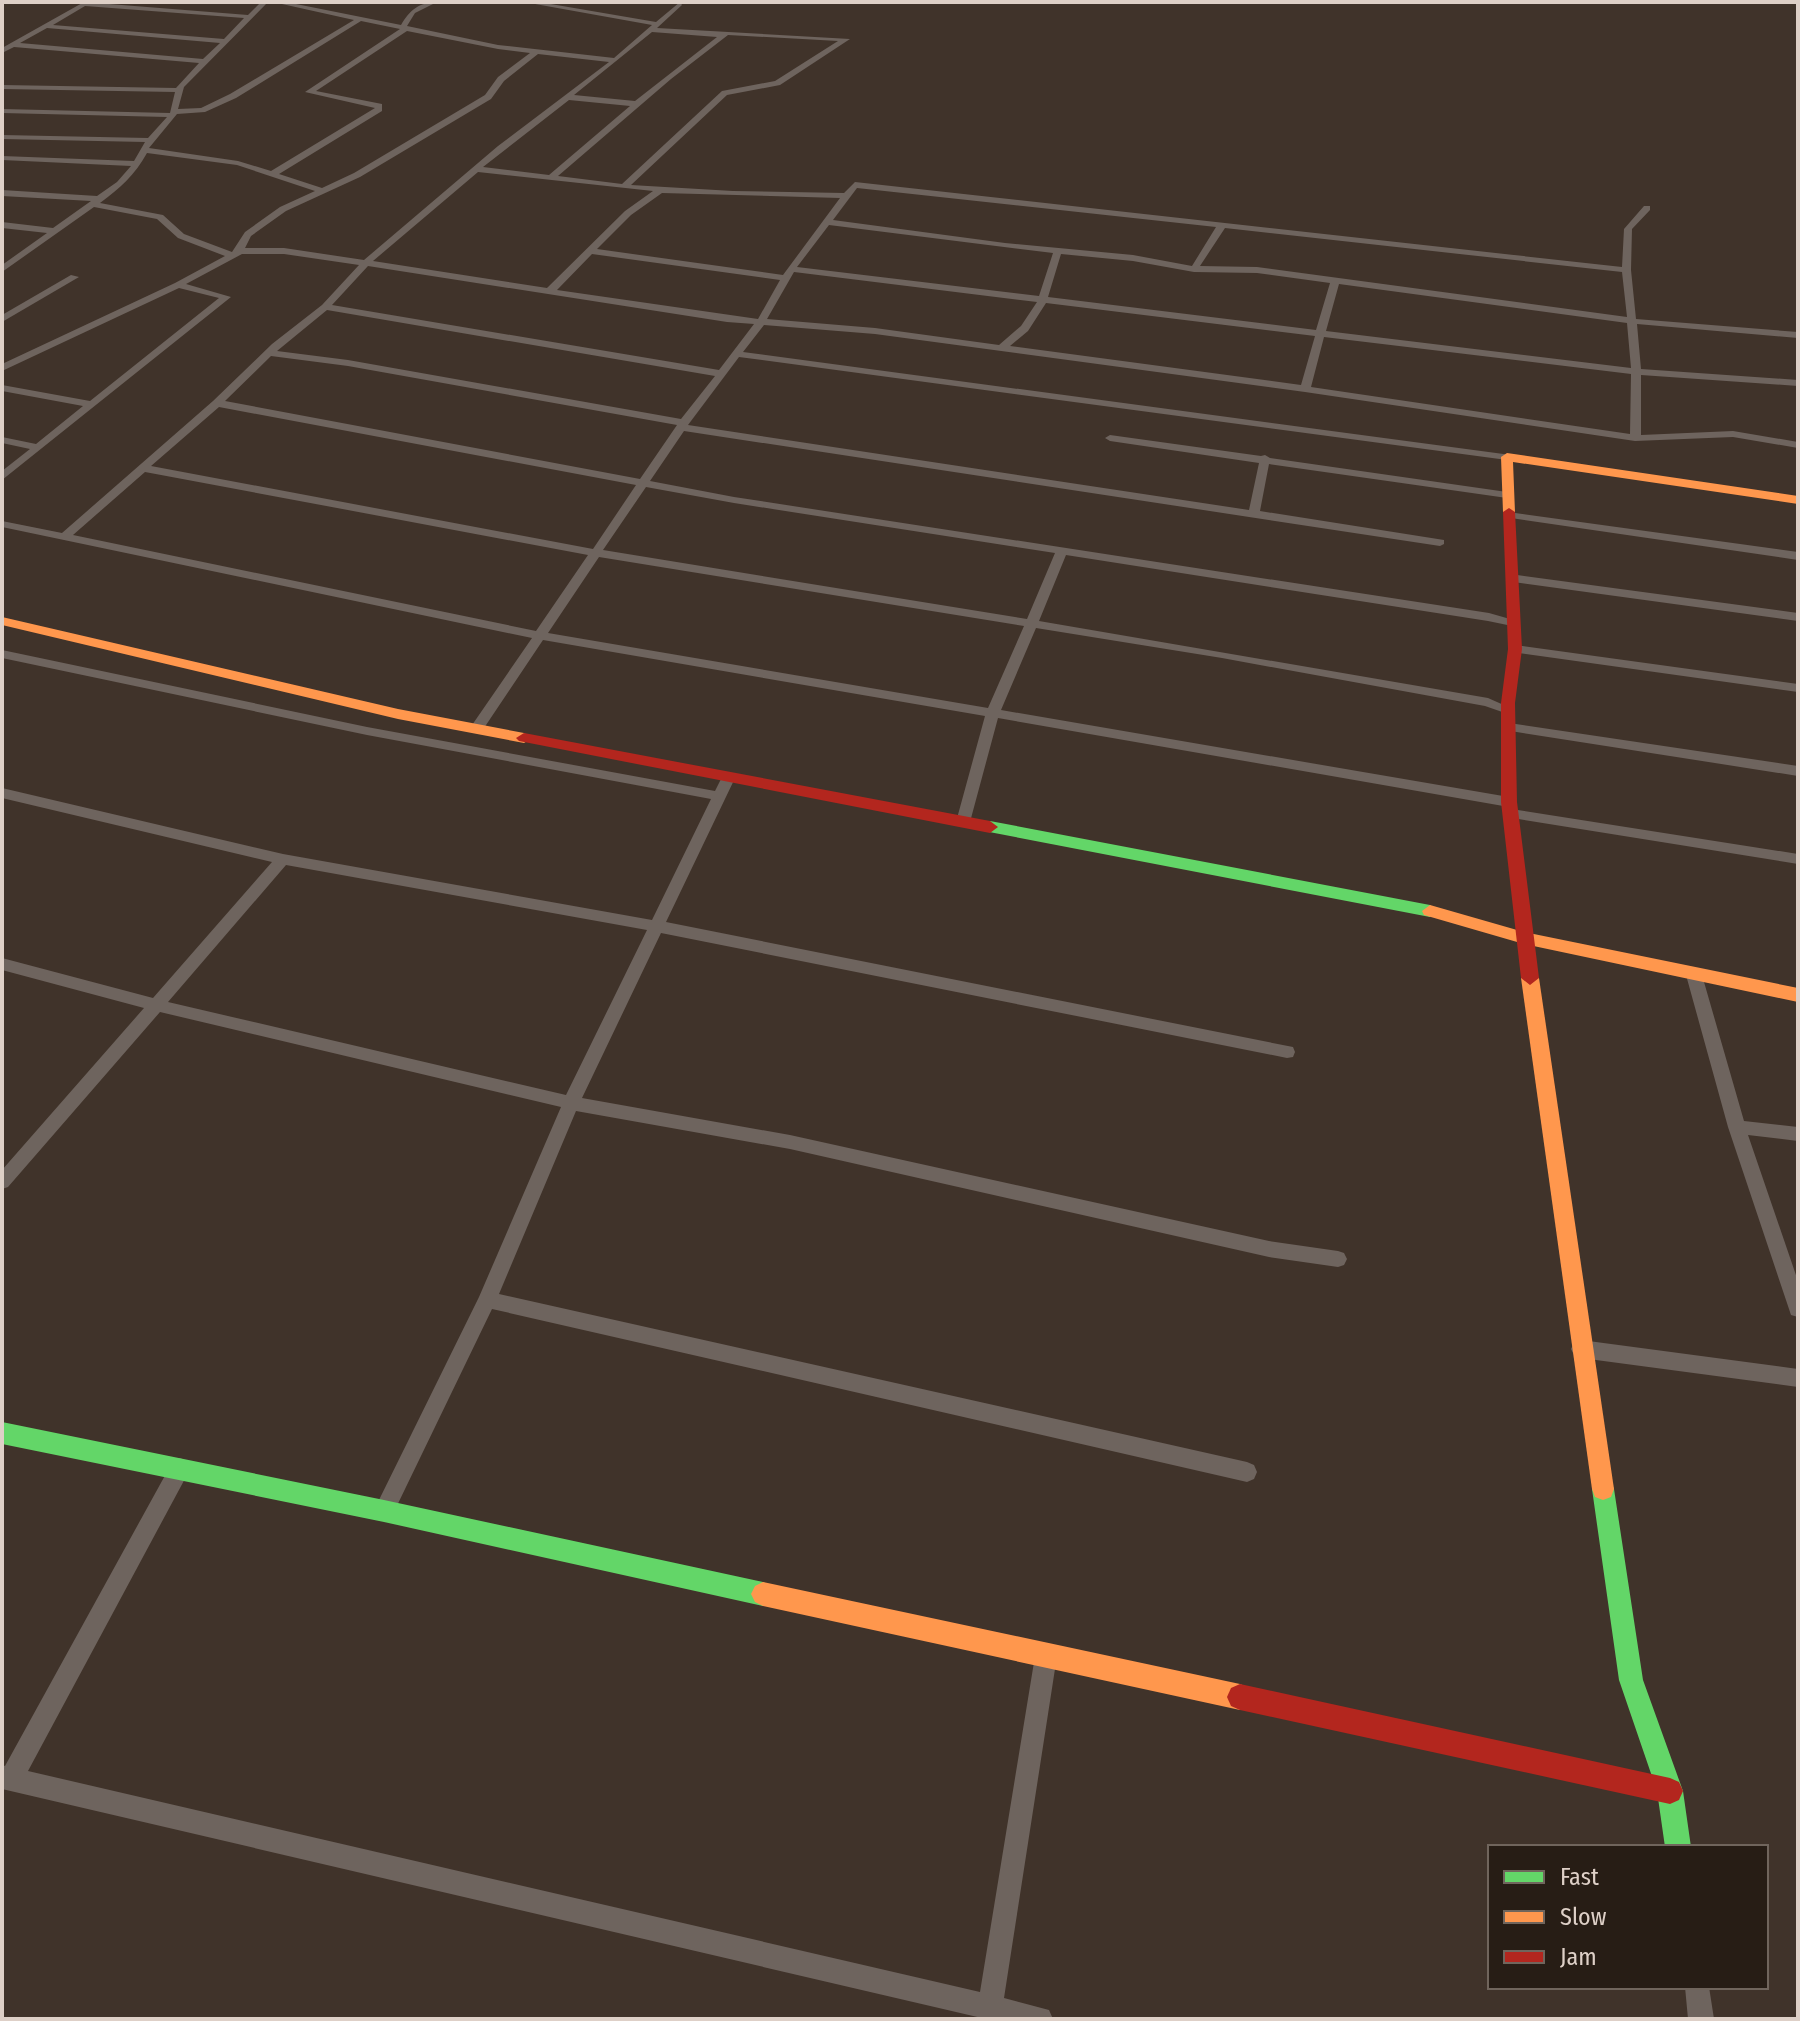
<svg xmlns="http://www.w3.org/2000/svg" width="1800" height="2021" font-family="'Fira Sans Condensed',sans-serif">
  <style>
    .lines { fill: none; stroke-linecap: round; stroke-linejoin: round }
    .street { fill: #6e645e; fill-rule: evenodd }
    .fast { fill: #63d668; fill-rule: evenodd }
    .slow { fill: #ff974d; fill-rule: evenodd }
    .jam { fill: #b3261e; fill-rule: evenodd }
  </style>
  <rect width="100%" height="100%" fill="#40332a"/>
  <g class="lines">
    <g class="street">
      <path d="M84,2L248,15L261,2H268L184,87L178,109L201,108L230,94L354,20L273,2H286L401,25C409,11 419,2 437,2L415,13L407,26L498,45L614,58L652,25L524,2H539L656,22L680,2L682,5L657,28L850,39L780,85L727,95L631,185L733,191L844,193L855,182L1622,267L1624,229L1644,206H1650V210L1632,229L1631,270L1636,319L1798,332V338L1637,324L1641,369L1798,380V386L1641,375V435L1733,431L1798,442V448L1733,437L1635,441L1305,392L875,334L764,325L743,352L1511,455L1512,457L1507,460L739,357L688,425L1249,510L1259,463L1110,441L1105,438L1110,435L1261,456L1265,455L1270,458L1507,492L1513,495L1507,498L1269,464L1260,511L1444,540V544L1440,546L684,431L650,481L734,497L1489,613L1517,621V627L1488,621L1066,555L1039,621L1488,698L1515,710L1508,714L1485,706L1222,658L1036,628L1001,710L1509,797L1516,802L1514,805L1509,807L998,718L970,822L963,827L956,822L985,716L543,640L482,731L477,732L470,728L532,638L2,527V521L62,533L213,401L272,344L322,305L359,265L284,254H242L186,284L231,297L2,480V471L30,449L2,443V437L36,444L83,406L2,391V385L90,401L219,298L179,288L2,371V364L175,283L225,256L178,238L157,219L94,207L2,272V265L47,233L2,228V222L53,228L91,201L2,196V190L97,196L117,182L131,166L2,160V156L134,161L145,142L2,139V135L148,138L167,117L2,113V109L170,113L175,92L2,89V85L176,88L199,63L14,47L2,53V48ZM85,6L244,18L224,39L53,25ZM361,21L400,29L305,92L375,108L271,171L238,161L149,148L177,114L205,112L236,98ZM47,28L220,43L203,59L20,43ZM407,31L498,49L530,53L498,77L485,95L354,173L322,188L279,174L382,111V104L316,91ZM652,32L717,37L635,101L574,95ZM728,35L838,41L775,81L722,91L622,184L558,176L671,79ZM538,54L609,62L498,146L364,260L284,248H245L251,236L286,211L360,177L491,99L504,81ZM569,100L630,106L549,175L483,167ZM147,153L237,165L315,191L280,207L245,232L232,252L184,234L163,215L100,203C120,188 135,175 147,153ZM478,172L653,191L625,211L547,288L373,261ZM857,188L1216,227L1192,266L1133,255L1005,243L833,220ZM662,193L840,198L783,275L597,249L631,215ZM829,225L1053,253L1039,296L797,267ZM1225,228L1622,272L1627,317L1257,267L1200,266ZM592,254L780,280L758,319L557,290ZM1061,254L1133,261L1194,272L1257,273L1330,283L1316,330L1048,297ZM368,266L727,322L754,324L719,370L332,305ZM794,272L1037,302L1021,326L999,345L875,328L767,319ZM1339,284L1627,323L1631,368L1326,331ZM1046,303L1315,336L1301,385L1010,346L1028,331ZM327,310L715,376L681,419L348,360L277,351ZM1324,337L1631,374L1630,434L1311,387ZM271,356L348,366L677,425L640,479L225,401ZM219,407L636,485L593,549L151,466ZM145,472L588,555L536,631L73,535ZM646,487L734,503L1055,553L1027,619L603,550ZM599,557L1024,626L988,708L548,633Z"/>
      <polygon points="71,275 79,277 2,322 2,315"/>
      <polygon points="1508,512 1798,552 1798,560 1504,517 1504,513"/>
      <polygon points="1510,574 1798,613 1798,621 1506,581 1506,575"/>
      <polygon points="1515,645 1798,684 1798,692 1511,652 1509,649"/>
      <path d="M2,650L367,727L715,791L724,773H734L736,776L666,922L1293,1047L1295,1052L1293,1057L1287,1058L661,933L582,1098L790,1135L1269,1241L1338,1251L1344,1253L1347,1259L1344,1265L1338,1267L1269,1257L790,1149L576,1111L499,1294L1247,1462L1254,1465L1257,1472L1254,1479L1247,1482L492,1309L391,1518L384,1521L377,1518L374,1511L377,1504L479,1297L561,1107L160,1012L8,1187L2,1189V1170L144,1008L2,970V958L153,998L272,862L2,798V788L283,854L652,920L711,799L367,735L2,658ZM286,865L647,930L566,1095L168,1002Z"/>
      <polygon points="1509,723 1798,766 1798,776 1504,730 1502,727"/>
      <polygon points="1511,809 1798,854 1798,864 1506,817 1504,814"/>
      <polygon points="1694,969 1702,975 1744,1121 1798,1127 1798,1141 1748,1135 1798,1281 1798,1317 1791,1315 1789,1309 1728,1127 1686,975"/>
      <polygon points="1581,1340 1798,1369 1798,1387 1581,1358 1574,1355 1571,1349 1574,1343"/>
      <polygon points="180,1458 187,1461 190,1468 187,1475 28,1771 980,1992 1035,1656 1038,1648 1046,1645 1054,1648 1057,1656 1004,1998 1049,2010 1053,2019 986,2019 2,1789 2,1765 5,1766 173,1461"/>
      <polygon points="1685,1987 1709,1987 1714,2019 1688,2019"/>
    </g>
    <g class="fast">
      <polygon points="990,821 1430,905 1438,911 1430,917 984,831 982,827"/>
      <polygon points="2,1422 384,1500 763,1582 771,1586 775,1594 771,1602 763,1606 384,1522 2,1444"/>
      <polygon points="1603,1478 1611,1481 1614,1489 1643,1680 1683,1791 1691,1847 1665,1847 1657,1791 1619,1680 1592,1489 1595,1481"/>
    </g>
    <g class="slow">
      <polygon points="1507,453 1798,496 1798,504 1513,462 1515,512 1509,516 1503,512 1501,457"/>
      <polygon points="2,617 398,709 524,733 532,738 524,743 398,719 2,625"/>
      <polygon points="1430,905 1524,932 1798,988 1798,1002 1524,944 1424,915 1422,911"/>
      <polygon points="1530,971 1539,978 1614,1489 1611,1497 1603,1500 1595,1497 1592,1489 1521,978"/>
      <polygon points="763,1582 1240,1684 1249,1688 1253,1697 1249,1706 1240,1710 763,1606 755,1602 751,1594 755,1586"/>
    </g>
    <g class="jam">
      <polygon points="1509,508 1515,512 1522,649 1515,703 1517,802 1539,978 1530,985 1521,978 1501,802 1501,703 1508,649 1503,512"/>
      <polygon points="524,733 990,821 998,827 990,833 519,741 516,738"/>
      <polygon points="1240,1684 1670,1778 1679,1782 1683,1791 1679,1800 1670,1804 1240,1710 1231,1706 1227,1697 1231,1688"/>
    </g>
  </g>
  <rect width="1800" height="2021" fill="none" stroke="#ded0c7" stroke-width="8"/>
  <rect x="1488" y="1845" width="280" height="144" fill="#271d15" stroke="#70655c" stroke-width="2"/>
  <rect x="1504" y="1871" width="40" height="12" fill="#63d668" stroke="#70655c" stroke-width="2"/>
  <text x="1560" y="1885" font-size="24" fill="#ded0c7">Fast</text>
  <rect x="1504" y="1911" width="40" height="12" fill="#ff974d" stroke="#70655c" stroke-width="2"/>
  <text x="1560" y="1925" font-size="24" fill="#ded0c7">Slow</text>
  <rect x="1504" y="1951" width="40" height="12" fill="#b3261e" stroke="#70655c" stroke-width="2"/>
  <text x="1560" y="1965" font-size="24" fill="#ded0c7">Jam</text>
</svg>
